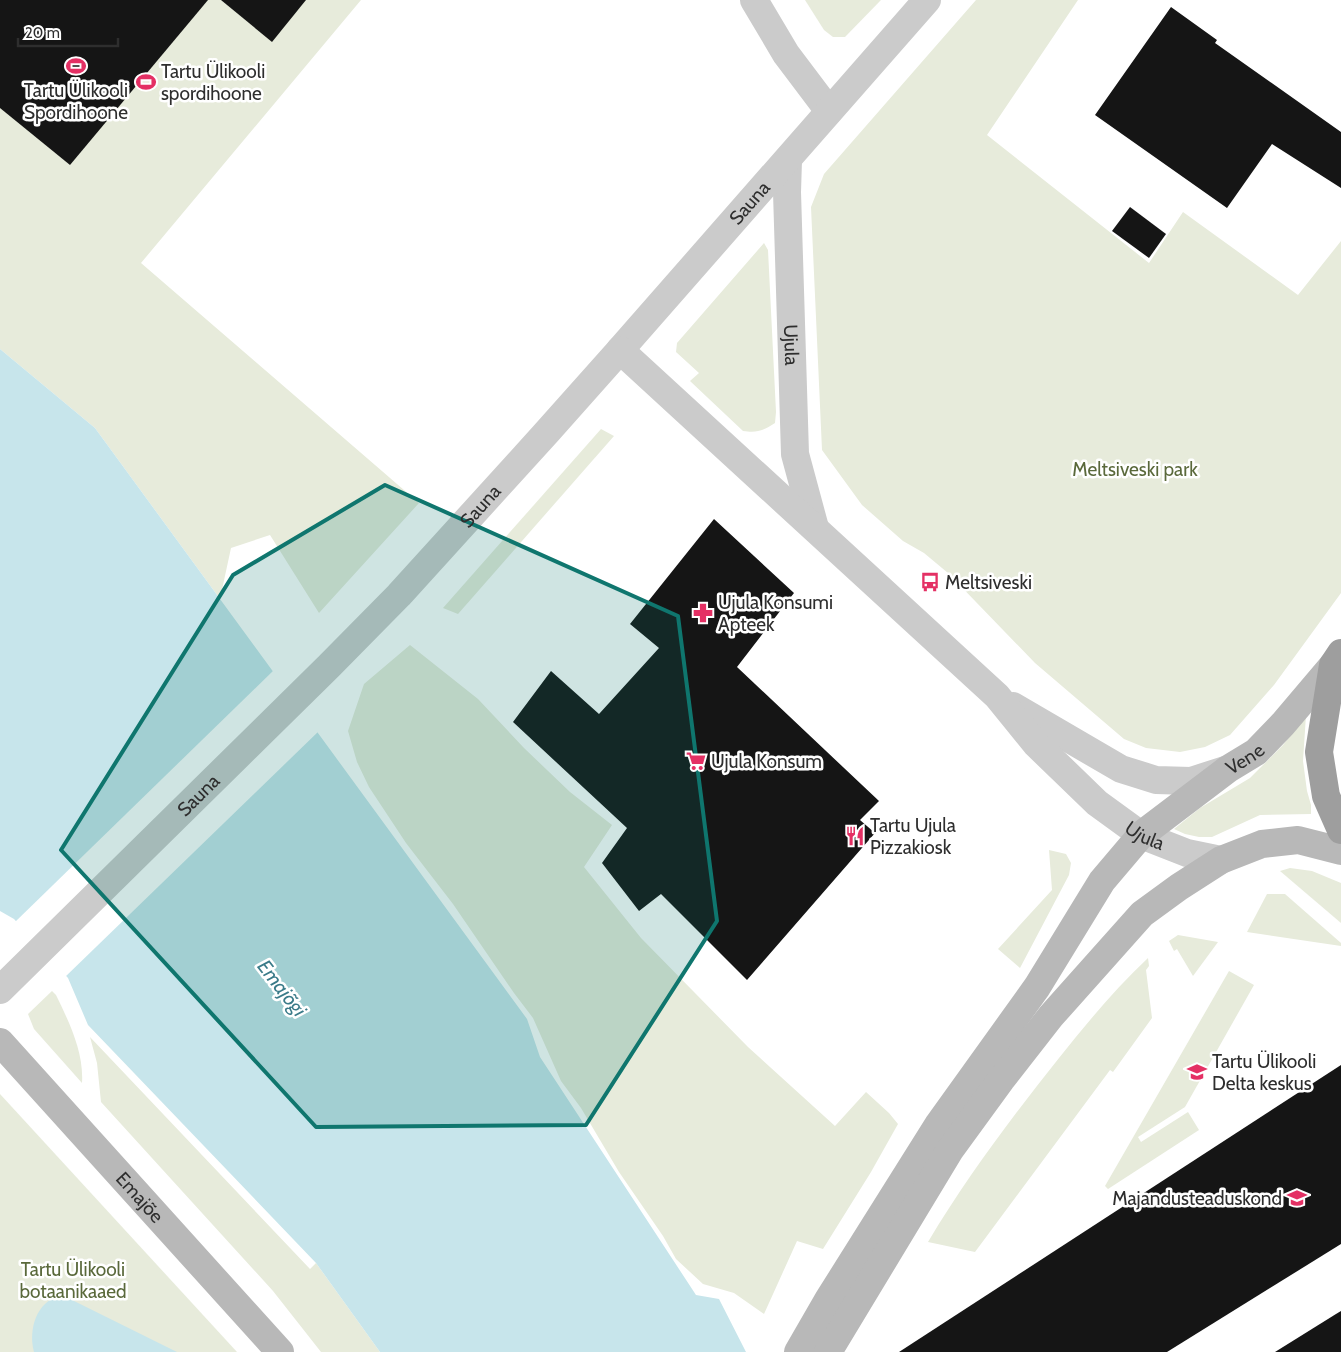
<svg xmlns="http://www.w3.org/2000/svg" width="1341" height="1352" font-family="Cabin,sans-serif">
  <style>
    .green { fill: #e7ebdb }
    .water { fill: #c7e5eb }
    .pier { fill: #fff }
    .building { fill: #151515 }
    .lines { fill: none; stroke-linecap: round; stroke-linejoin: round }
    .minor { stroke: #cbcbcb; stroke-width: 28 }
    .tertiary { stroke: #cbcbcb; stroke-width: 28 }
    .secondary { stroke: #b8b8b8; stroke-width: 28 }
    .trunk { stroke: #9e9e9e; stroke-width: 28 }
    .marked { fill: #0f766e; fill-opacity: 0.2; stroke: #0f766e; stroke-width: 4; stroke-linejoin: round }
    .labels { text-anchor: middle; stroke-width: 5; stroke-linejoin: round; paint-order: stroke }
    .poi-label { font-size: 19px; fill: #2e2e2e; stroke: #fff; text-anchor: start }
    .street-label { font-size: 19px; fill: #2e2e2e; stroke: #fff }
    .park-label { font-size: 19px; fill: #5a693b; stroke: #fff }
    .water-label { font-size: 20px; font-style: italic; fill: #3a7b89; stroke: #fff }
  </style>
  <rect width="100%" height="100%" fill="#fff"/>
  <g class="green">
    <polygon points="0,0 361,0 141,263 419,503 319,613 270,535 231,548 220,599 95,428 0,349"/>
    <polygon points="805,0 881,0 845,37 833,37 824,30"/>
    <polygon points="976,0 1078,0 987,135 1149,263 1183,212 1298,295 1341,241 1341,593 1274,685 1230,735 1205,747 1180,752 1146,748 1124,739 1035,663 948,573 924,553 903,541 862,505 822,450 811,207 824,174"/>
    <path d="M764,243L768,250L776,412L775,423C763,431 757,433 743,431L690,381L699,373L676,352L677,343Z"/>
    <polygon points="601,429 614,436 458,614 443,608"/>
    <polygon points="410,645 478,699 524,748 570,792 612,825 584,867 641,938 748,1047 835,1126 866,1092 889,1113 898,1124 871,1172 823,1249 797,1241 764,1314 734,1293 703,1284 676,1259 663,1236 619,1172 581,1108 561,1081 533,1018 514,993 453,904 406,843 369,787 357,762 348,731 364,684"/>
    <polygon points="1306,715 1303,761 1307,791 1311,805 1311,814 1260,815 1212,837 1199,837 1185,834 1174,829 1200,808 1250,778 1283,745"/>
    <polygon points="1049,850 1066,854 1071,863 1069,875 1020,968 998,949 1052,890"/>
    <polygon points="1290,868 1312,871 1341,883 1341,923 1280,871"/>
    <polygon points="1267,894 1285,894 1341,943 1341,946 1247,932"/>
    <polygon points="1178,935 1218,942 1193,976 1177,949 1174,951 1169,941"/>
    <path d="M1148,958L1149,966L1146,970L1152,1018L1113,1072L1110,1070L975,1252L928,1242C967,1177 1012,1117 1059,1058C1087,1023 1115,989 1148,958Z"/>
    <polygon points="1229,971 1254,985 1185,1107 1138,1137 1141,1142 1188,1112 1199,1130 1108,1189 1105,1186"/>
    <path d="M52,991L56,995C69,1022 84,1052 82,1083L34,1029L28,1014Z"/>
    <polygon points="90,1037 310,1269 316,1263 380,1352 321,1352 273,1291 101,1102 97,1063"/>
    <polygon points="0,1094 237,1352 0,1352"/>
  </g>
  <g class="water">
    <polygon points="0,349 95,428 527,1019 540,1057 696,1295 719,1299 746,1352 380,1352 316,1263 88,1025 68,978 14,919 0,911"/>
    <path d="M60,1296L68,1298L177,1352H34C28,1331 36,1301 60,1296Z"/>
  </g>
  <polygon class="pier" points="275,669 320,730 64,978 14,923"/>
  <g class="building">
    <polygon points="0,0 208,0 70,165 0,108"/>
    <polygon points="221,0 306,0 272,42"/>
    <polygon points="1171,7 1217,40 1215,43 1341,132 1341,188 1272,144 1227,208 1095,115"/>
    <polygon points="1130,207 1166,234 1149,258 1112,231"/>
    <polygon points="714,519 794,593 737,667 879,801 860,820 875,833 747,980 661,894 639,911 602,863 627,828 513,722 551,671 599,714 659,648 630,624"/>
    <polygon points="1341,1065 1341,1244 1167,1352 899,1352"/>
    <polygon points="1341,1311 1341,1352 1275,1352 1336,1314"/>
  </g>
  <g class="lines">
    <g class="minor">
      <polyline points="754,0 786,54 829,111"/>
      <path id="s1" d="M788,160L787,192L795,454L815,528"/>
      <path id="s2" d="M620,350L927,0"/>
    </g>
    <g class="tertiary">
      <polyline points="1013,706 1121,769 1156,780 1191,781 1225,770"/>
      <path id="s3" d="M0,990L329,666L399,595L547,432L620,350L997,696L1036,744L1097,803L1141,835L1187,853L1221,860"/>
    </g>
    <g class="secondary">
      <path id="s4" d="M0,1042L280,1352"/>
      <path id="s5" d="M798,1352L828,1300L938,1125L1037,987L1102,881L1141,835L1228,769L1256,752L1283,724L1333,665"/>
      <polyline points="828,1352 950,1150 1001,1080 1051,1016 1142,914 1179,887 1221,860 1262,844 1298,840 1341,851"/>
    </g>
    <polyline class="trunk" points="1341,653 1333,665 1319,752 1326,796 1341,830"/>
  </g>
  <path class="marked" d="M385,485L678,616L717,921L586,1125L316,1127L61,850L233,575Z"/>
  <defs>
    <symbol id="stadium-bare" viewBox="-9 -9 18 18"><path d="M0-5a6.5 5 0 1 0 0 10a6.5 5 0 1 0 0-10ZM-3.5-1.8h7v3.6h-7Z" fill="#e43064" stroke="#fff" stroke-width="2.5" paint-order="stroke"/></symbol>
    <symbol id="bus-bare" viewBox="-9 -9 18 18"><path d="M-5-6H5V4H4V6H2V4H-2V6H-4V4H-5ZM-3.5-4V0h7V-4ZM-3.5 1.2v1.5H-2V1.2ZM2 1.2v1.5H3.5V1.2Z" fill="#e43064" stroke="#fff" stroke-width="2.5" paint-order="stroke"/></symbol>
    <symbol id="pharmacy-bare" viewBox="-9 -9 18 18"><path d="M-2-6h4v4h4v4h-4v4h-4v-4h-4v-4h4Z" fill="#e43064" stroke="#fff" stroke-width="2.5" paint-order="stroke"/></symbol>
    <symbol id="supermarket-bare" viewBox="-9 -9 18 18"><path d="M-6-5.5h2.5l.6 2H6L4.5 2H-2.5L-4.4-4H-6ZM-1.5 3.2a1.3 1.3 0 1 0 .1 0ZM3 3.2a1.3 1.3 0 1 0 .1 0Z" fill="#e43064" stroke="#fff" stroke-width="2.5" paint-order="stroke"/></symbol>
    <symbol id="restaurant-bare" viewBox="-9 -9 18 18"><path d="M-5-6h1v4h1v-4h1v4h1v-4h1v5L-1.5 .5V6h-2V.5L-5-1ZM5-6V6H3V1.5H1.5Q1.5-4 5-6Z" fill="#e43064" stroke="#fff" stroke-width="2.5" paint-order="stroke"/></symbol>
    <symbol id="university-bare" viewBox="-9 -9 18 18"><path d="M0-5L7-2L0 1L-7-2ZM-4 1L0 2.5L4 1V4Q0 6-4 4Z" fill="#e43064" stroke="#fff" stroke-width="2.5" paint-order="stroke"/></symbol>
  </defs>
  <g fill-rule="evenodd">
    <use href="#stadium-bare" x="62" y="52" width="28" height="28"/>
    <use href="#stadium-bare" x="132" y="68" width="28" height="28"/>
    <use href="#bus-bare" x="916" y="568" width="28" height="28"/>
    <use href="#pharmacy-bare" x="689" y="599" width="28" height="28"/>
    <use href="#supermarket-bare" x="682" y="747" width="28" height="28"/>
    <use href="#restaurant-bare" x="841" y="822" width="28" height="28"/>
    <use href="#university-bare" x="1183" y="1058" width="28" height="28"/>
    <use href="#university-bare" x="1283" y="1184" width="28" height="28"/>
  </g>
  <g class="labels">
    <g class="poi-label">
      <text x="161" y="78">Tartu Ülikooli<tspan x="161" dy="22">spordihoone</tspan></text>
      <text x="76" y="97" text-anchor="middle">Tartu Ülikooli<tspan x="76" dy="22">Spordihoone</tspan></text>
      <text x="945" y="589">Meltsiveski</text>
      <text x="718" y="609">Ujula Konsumi<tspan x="718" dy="22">Apteek</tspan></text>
      <text x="711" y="768">Ujula Konsum</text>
      <text x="870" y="832">Tartu Ujula<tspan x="870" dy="22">Pizzakiosk</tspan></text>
      <text x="1212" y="1068">Tartu Ülikooli<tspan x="1212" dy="22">Delta keskus</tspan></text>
      <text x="1282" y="1205" text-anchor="end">Majandusteaduskond</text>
    </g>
    <g class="street-label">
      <text dy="7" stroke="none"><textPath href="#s2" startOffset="196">Sauna</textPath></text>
      <text dy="7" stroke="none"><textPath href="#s1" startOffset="185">Ujula</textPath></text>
      <text dy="7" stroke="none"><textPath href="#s3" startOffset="682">Sauna</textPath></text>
      <text dy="7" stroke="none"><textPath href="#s5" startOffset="750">Vene</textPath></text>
      <text dy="7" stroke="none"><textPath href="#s3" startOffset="278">Sauna</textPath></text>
      <text dy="7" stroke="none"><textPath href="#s3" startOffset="1608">Ujula</textPath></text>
      <text dy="7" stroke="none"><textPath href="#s4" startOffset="209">Emajõe</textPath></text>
    </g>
    <g class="park-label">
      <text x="1135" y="476">Meltsiveski park</text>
      <text x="73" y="1276">Tartu Ülikooli<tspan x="73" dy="22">botaanikaaed</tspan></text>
    </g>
    <g class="water-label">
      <text transform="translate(282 988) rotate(52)" y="7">Emajõgi</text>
    </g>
  </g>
  <path d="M18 38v8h100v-8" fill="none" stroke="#2e2e2e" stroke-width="2.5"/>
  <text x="25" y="38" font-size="15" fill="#2e2e2e" stroke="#ffffff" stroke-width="4" paint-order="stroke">20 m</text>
</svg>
